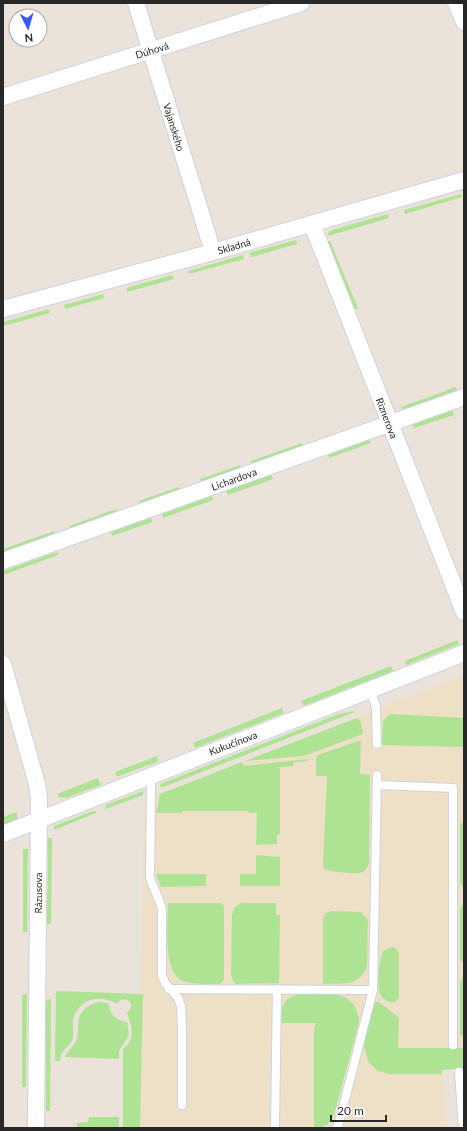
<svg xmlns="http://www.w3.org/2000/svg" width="467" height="1131" font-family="Lato,sans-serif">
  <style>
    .education { fill: #ede0c7 }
    .green { fill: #afe394 }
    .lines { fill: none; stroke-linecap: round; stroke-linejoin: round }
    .service-casing { stroke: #ced2e1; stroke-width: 10 }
    .minor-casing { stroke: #ced2e1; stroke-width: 18 }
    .service { stroke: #fff; stroke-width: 8 }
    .minor { stroke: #fff; stroke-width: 16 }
    .labels { text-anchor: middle; stroke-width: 4; stroke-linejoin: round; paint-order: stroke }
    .street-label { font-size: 10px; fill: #282828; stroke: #fff }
  </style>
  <rect width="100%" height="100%" fill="#ebe3d9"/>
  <polygon class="education" points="464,676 464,1068 442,1070 446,1128 140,1128 144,800"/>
  <g class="green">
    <polygon points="461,194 462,197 405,214 404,210"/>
    <polygon points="388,214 389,218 328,236 328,233 332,230"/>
    <polygon points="296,240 297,244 251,257 249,253"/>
    <polygon points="327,241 330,241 358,308 355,309"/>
    <polygon points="243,255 244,259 189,274 188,271"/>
    <polygon points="172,275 174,279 127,292 126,288"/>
    <polygon points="103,294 104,298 65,309 64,305"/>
    <polygon points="49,309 50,313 3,326 3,322"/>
    <polygon points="456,387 457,391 403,411 401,407"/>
    <polygon points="452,410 454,415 414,428 413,425 414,424"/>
    <polygon points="370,440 371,443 329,458 328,455"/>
    <polygon points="302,443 303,446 252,464 251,461"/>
    <polygon points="240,465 241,468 201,482 200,479"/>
    <polygon points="271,475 273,479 228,495 226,491"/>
    <polygon points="178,487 179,490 140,504 139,501"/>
    <polygon points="212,496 213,500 163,518 162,514"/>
    <polygon points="116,509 117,512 70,529 69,526"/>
    <polygon points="151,518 152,522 112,536 111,532"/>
    <polygon points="54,531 56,534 3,553 3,549"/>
    <polygon points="57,552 58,555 3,575 3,571"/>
    <polygon points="457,640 459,644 454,646 406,665 405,661"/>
    <polygon points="391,666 393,671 303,706 301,701"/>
    <polygon points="282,708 284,713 195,748 193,743"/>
    <polygon points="352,711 355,712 161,788 160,784 336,715"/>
    <polygon points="391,714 464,718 464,747 382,745 383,722 387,716"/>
    <polygon points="357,718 361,722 363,734 304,756 245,761"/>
    <path d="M361,740L360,774L370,775L369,864C367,868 364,872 360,873C353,874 331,872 324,869L323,863L327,776H316V757L318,755Z"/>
    <polygon points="157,756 158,760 157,762 119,776 116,776 115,772"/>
    <polygon points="307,759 309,761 294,762 293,766 280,767 280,834 277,835 277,844 256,845 257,813 249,813 248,811 182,811 182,813 156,813 160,794 242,762 244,766"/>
    <polygon points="98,778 101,785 66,798 59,797 57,794"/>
    <polygon points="143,791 143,795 106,809 105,805"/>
    <polygon points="93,811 96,811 96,813 54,830 54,826"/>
    <polygon points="17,812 17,820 3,825 3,817"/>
    <polygon points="464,820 464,888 460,883 460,825"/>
    <polygon points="48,838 52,838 51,924 47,924"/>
    <polygon points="23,849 28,849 27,932 23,932"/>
    <polygon points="256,855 280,857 280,886 241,886 240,885 240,874 256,874"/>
    <polygon points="156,874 206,874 206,886 161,887"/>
    <polygon points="464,902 464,964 460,960 460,908"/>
    <path d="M168,903H222L224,907V980L220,984C208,984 194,985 183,981C162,973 168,922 168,903Z"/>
    <polygon points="241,903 276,903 276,915 280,915 279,983 235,984 233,981 231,974 232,914 235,907"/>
    <path d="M331,911L361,912L368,920L367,967C358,987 342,983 323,984V919L325,914Z"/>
    <path d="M392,947L395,948L399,952V998L395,1002H389C387,1001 383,999 381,996C376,988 379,960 383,951Z"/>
    <polygon points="464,976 464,1038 460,1034 460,983 462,978"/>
    <path d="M56,991L143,994L140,1128H123V1049C136,1040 132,1026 127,1013L131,1008C131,999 123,996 117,1004C99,994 78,998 73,1021C72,1026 74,1032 73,1037C72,1047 60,1048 60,1061H55Z"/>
    <polygon points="27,994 26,1087 22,1087 22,995"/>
    <path d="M300,994C324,994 357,987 359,1022L334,1115L327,1125L323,1126V1128H314V1028L316,1023H281C281,1006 283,998 300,994Z"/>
    <polygon points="51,999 50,1111 46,1111 46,1000"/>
    <path d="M98,1002L108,1003C112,1016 113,1019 127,1022L129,1035L119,1051V1059L65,1057C68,1050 76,1044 77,1039C78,1035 78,1030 78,1026C78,1012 86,1006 98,1002Z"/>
    <polygon points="375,1002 379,1002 399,1018 398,1048 464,1048 464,1068 442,1070 442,1074 390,1074 378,1071 369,1063 364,1047 365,1032"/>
    <polygon points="89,1117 119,1117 119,1128 77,1128 77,1123 88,1122"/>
  </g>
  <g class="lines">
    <defs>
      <g id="service">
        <polyline points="370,689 376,707 377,744"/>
        <polyline points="148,776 151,785 150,878 162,908 162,975 165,983 178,998 181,1006 182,1028 182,1105"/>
        <polyline points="377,785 453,788 453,1045"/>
        <polyline points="169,989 373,990"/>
        <polyline points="459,1072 463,1128"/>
        <polyline points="275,1128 277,989"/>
        <polyline points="336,1128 339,1123 373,990 377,775"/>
      </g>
      <g id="minor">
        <polyline points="136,3 213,252"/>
        <polyline points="456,3 464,22"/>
        <polyline points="3,97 301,3"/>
        <polyline points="312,224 464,612"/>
        <polyline points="3,309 213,252 464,180"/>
        <polyline points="3,561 464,397"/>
        <polyline points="3,664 37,784 39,799 36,1128"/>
        <polyline points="3,834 464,653"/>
      </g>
    </defs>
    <use href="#service" class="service-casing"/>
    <use href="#minor" class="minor-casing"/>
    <use href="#service" class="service"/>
    <use href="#minor" class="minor"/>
  </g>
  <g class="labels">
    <g class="street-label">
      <text transform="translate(152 50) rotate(-17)" y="4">Dúhová</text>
      <text transform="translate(174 127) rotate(73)" y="4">Vajanského</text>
      <text transform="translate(234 246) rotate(-16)" y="4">Skladná</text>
      <text transform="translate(387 418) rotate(69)" y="4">Riznerova</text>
      <text transform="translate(234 479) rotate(-20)" y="4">Lichardova</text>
      <text transform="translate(233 743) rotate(-21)" y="4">Kukučínova</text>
      <text transform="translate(38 893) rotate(-90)" y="4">Rázusova</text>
    </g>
  </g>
  <rect width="467" height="1131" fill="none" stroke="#282828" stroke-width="8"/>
  <g transform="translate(28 28) rotate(175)"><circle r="19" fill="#ffffff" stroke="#a9a9a9"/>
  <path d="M0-3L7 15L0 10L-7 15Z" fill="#355bfb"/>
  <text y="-6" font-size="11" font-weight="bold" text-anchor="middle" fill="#282828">N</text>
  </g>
  <path d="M331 1115v6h55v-6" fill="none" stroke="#282828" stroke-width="2"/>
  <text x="337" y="1115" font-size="12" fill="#282828" stroke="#ffffff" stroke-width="3" paint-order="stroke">20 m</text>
</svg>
